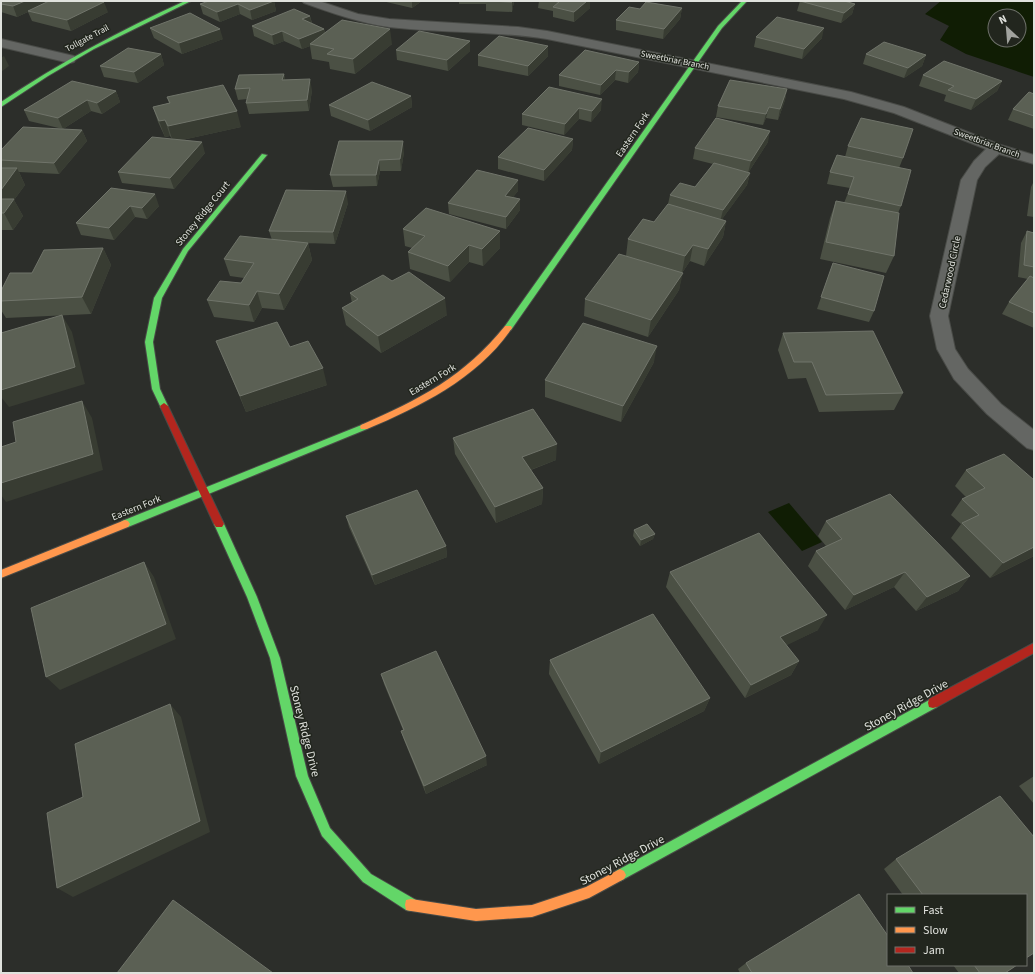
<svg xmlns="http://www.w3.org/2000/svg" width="1035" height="974" font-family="'Source Sans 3',sans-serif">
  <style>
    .water { fill: #101d04; fill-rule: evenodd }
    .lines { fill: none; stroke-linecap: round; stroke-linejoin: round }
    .street-casing { stroke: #494b47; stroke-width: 2 }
    .fast-casing { stroke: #494b47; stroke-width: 2 }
    .slow-casing { stroke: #494b47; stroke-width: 2 }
    .jam-casing { stroke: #494b47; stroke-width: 2 }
    .street { fill: #646663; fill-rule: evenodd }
    .fast { fill: #63d668; fill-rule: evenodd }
    .slow { fill: #ff974d; fill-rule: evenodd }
    .jam { fill: #b3261e; fill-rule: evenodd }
    .wall { fill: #4b5044 }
    .shaded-wall { fill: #383c32 }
    .building { fill: #5b6054; stroke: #70746a }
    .labels { text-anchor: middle; stroke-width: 3; stroke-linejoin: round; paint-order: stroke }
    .far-street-label { font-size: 9px; fill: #e0e2dd; stroke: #22261e }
    .street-label { font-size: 10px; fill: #e0e2dd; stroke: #22261e }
    .near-street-label { font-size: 12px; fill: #e0e2dd; stroke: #22261e }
  </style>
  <rect width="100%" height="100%" fill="#2c2e2a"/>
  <g class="water">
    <path d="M941,1H1034V77L966,54L940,40L949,26L925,14ZM995,16H1019V40H995Z"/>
    <polygon points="789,503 822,542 802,551 768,512"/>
  </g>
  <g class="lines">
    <defs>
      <g id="street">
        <path d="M302,1H319L358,14L389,19L518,27L547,31L851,92L904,107L1001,145L1034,155V164L999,154L985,167L977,180L948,316L955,349L968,369L1001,404L1034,430V450L1027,448L987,414L954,379L937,349L930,316L961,180L974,161L986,149L894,113L844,99L547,39C495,31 441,33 389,27C360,23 332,13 304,3Z"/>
        <polygon points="1,39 74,56 76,59 74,62 70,63 1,47"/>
      </g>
      <g id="fast">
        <path d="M185,1H191L94,49L48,76L1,107V102C59,63 121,30 185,1Z"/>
        <polygon points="742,1 747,1 722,28 511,330 505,330 505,326 718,26"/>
        <polygon points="262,154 267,155 188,251 162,298 153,342 160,389 168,406 167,408 161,408 152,389 145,342 154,298 183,249"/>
        <polygon points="364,424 368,427 367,429 128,527 122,527 120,524 122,521"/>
        <polygon points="219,520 222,521 224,524 257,597 280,658 308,776 330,828 371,874 416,900 417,905 416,910 411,911 406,910 363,882 322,836 296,776 270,658 247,597 214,524 216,521"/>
        <polygon points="933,698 937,699 938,703 937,707 624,879 620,881 616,879 614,875 616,871"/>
      </g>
      <g id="slow">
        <path d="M505,326H511L512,328C478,378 421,406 367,429H361L360,427L361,425C419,400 465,376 505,326Z"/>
        <polygon points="125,520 128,521 130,524 128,527 1,578 1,570"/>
        <polygon points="620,869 624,871 626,875 624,879 589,898 532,917 476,921 411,911 406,910 405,905 406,900 411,899 476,909 532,905 586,887"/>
      </g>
      <g id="jam">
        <polygon points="164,403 168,406 224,524 222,527 216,527 214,524 160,406"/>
        <polygon points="1034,643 1034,653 937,707 933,708 929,707 928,703 929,699"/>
      </g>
    </defs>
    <use href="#street" class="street-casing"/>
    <use href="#fast" class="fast-casing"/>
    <use href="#slow" class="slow-casing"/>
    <use href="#jam" class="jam-casing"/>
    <use href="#street" class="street"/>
    <use href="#fast" class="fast"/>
    <use href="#slow" class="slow"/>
    <use href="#jam" class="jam"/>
  </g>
  <g class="wall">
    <polygon points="1,1 108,12 71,31 32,21 28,12 17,17 1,12"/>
    <polygon points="274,1 276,11 252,20 240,14 220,22 203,14 200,4"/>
    <polygon points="382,1 422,1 412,8"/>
    <polygon points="459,1 514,1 512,12 486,11 486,4 459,4"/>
    <polygon points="539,1 590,1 590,8 574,22 553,17 553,11 538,8"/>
    <polygon points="800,1 849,1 849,2 855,4 852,14 841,23 797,11"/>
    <polygon points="682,8 680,19 663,39 616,30 616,20 640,9"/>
    <polygon points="310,16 312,23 324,29 325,33 392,44 355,74 330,69 329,62 312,59 310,46 302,49 284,41 274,45 254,36 252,26"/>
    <polygon points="150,28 223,39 182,54 154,38"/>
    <polygon points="756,37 822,38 802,59 754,47"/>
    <polygon points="470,41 470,51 448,71 397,60 396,50"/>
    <polygon points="548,46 548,56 528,76 478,66 478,55"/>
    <polygon points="161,54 164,65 138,83 104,77 100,66"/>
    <polygon points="866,54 926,55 922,66 904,78 863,64"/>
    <polygon points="639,62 638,72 628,83 615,80 600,95 559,86 559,75"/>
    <polygon points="284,74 285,80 312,90 309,111 249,114 246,103 247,99 238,100 235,89"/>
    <polygon points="923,75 1002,81 997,91 971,110 944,101 946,95 919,86"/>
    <polygon points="549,87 601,110 591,122 579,119 564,135 522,125 522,114"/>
    <polygon points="787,89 785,100 778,120 766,118 763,125 716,117 718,106"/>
    <polygon points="116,91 120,102 102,114 91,111 63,129 82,130 87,141 59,174 19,172 25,185 14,200 23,216 13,230 1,230 1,150 63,129 29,121 24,110"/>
    <polygon points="1034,94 1034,129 1008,120 1013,109"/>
    <polygon points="411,96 412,107 370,131 331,116 329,105"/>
    <polygon points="167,97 241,127 182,140 205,153 174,189 122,183 118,172 172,139 170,136 165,137 158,122 153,107 169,103"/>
    <polygon points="573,139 572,150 544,181 498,169 498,157"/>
    <polygon points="339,141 404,152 401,171 380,171 377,186 333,187 330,175"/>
    <polygon points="768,142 748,173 750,173 747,185 722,219 726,221 723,237 704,266 690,261 682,273 679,290 648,337 584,316 585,299 626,256 628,239 654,222 668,204 670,195 695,187 713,164 693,159 695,148"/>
    <polygon points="848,146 903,158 899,168 901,206 898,213 894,256 886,273 820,259 830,218 836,201 844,203 850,188 827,184 830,172 845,157"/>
    <polygon points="1034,181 1034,217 1027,216 1031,187"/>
    <polygon points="111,188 159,206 147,219 135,217 114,240 81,235 76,223"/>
    <polygon points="518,191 513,197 520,199 520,210 506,229 449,214 448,203"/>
    <polygon points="348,203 335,244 307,243 308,243 312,260 284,310 262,308 254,322 214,317 207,300 241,283 244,278 230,276 224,259 272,240 269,231"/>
    <polygon points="403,229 500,231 500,248 483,266 469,262 450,282 410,269 408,252 412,248 405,246"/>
    <polygon points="1027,231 1034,233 1034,328 1002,314 1009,302 1028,279 1018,277 1021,243"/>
    <polygon points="103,248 111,265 91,314 6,318 1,310 1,291 32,273"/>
    <polygon points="833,263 874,311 869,322 817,309"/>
    <polygon points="392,281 447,315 381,353 346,325 342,308 352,303 350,293"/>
    <polygon points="783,333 903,393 894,410 819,412 806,378 788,379 778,350"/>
    <polygon points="216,341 290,347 327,385 246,412 223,357"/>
    <polygon points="654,362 621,422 545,397 545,380"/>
    <polygon points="453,438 556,460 531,470 543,488 542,504 496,523 455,454"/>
    <polygon points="966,470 1034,480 1034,556 990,578 951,538 961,524 951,515 962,499 966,497 955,486"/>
    <polygon points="346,516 446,546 447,557 375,585 349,527"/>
    <polygon points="826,521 970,576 958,591 916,611 894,587 845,610 808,566 816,551 826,546 818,536"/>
    <polygon points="634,530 655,534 653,539 640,546 633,536"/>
    <polygon points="670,572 818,630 786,645 799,661 791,675 745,698 666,587"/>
    <polygon points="550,660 710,698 704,711 599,764 549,674"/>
    <polygon points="381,674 487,765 426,794 404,740 401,731 403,730 384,684"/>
    <polygon points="1034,776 1034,804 1019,786"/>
    <polygon points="896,859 1026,895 903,895 884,869"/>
    <polygon points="746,963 913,973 740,973 738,969"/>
    <polygon points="953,965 1017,965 1005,973 959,973"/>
  </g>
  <g class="shaded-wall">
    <polygon points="25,1 51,1 17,17 13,6"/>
    <polygon points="274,1 276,11 252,20 250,10"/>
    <polygon points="412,1 422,1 412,8"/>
    <polygon points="512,1 514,1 512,12"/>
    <polygon points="587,1 590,1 590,8 574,22 574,12"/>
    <polygon points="104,2 108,12 71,31 67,20"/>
    <polygon points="238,4 240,14 220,22 217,12"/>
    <polygon points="855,4 852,14 841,23 844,13"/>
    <polygon points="682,8 680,19 663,39 664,29"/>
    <polygon points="310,16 312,26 302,19"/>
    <polygon points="824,28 822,38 802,59 804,49"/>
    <polygon points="220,29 223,39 182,54 179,43"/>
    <polygon points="324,29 326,39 310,44 310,46 302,49 299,39"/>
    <polygon points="390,29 392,44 355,74 353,59"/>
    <polygon points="282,31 284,41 274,45 272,35"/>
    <polygon points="470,41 470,51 448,71 447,60"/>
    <polygon points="548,46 548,56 528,76 528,66"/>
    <polygon points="161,54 164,65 138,83 134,72"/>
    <polygon points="926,55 922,66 904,78 908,68"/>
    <polygon points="4,56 9,66 1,72 1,58"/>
    <polygon points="639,62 638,72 628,83 629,72"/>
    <polygon points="616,70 615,80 600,95 601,85"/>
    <polygon points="284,74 286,84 282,80"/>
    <polygon points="310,79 312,90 309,111 307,100"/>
    <polygon points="1002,81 997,91 971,110 976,99"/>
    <polygon points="787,89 785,100 778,120 780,109"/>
    <polygon points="116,91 120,102 102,114 97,103"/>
    <polygon points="411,96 412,107 370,131 368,120"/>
    <polygon points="602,99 601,110 591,122 592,111"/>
    <polygon points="87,100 91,111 63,129 58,118"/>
    <polygon points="769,107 766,118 763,125 766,114"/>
    <polygon points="579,108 579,119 564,135 565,124"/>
    <polygon points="237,111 241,127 173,142 168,126"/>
    <polygon points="165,120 170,136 165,137 159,121"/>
    <polygon points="82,130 87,141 59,174 54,163"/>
    <polygon points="770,131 768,142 748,173 751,161"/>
    <polygon points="573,139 572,150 544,181 544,170"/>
    <polygon points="403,141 404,152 401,171 400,159"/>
    <polygon points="202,142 205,153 174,189 170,178"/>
    <polygon points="379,160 380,171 377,186 376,175"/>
    <polygon points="17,168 25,185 14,200 23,216 13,230 4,213 1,211 1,190"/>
    <polygon points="750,173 747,185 720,222 723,210"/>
    <polygon points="518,180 518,191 505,207 505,196"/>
    <polygon points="346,191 348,203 335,244 333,232"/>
    <polygon points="155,194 159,206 147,219 142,208"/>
    <polygon points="520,199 520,210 506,229 506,217"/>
    <polygon points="130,206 135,217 114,240 109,228"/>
    <polygon points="726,221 723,237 704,266 708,249"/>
    <polygon points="500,231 500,248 483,266 482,249"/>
    <polygon points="308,243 312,260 284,310 279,294"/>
    <polygon points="469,245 469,262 450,282 448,266"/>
    <polygon points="693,245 690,261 682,273 685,256"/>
    <polygon points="103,248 111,265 91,314 82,297"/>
    <polygon points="683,273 679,290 648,337 651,320"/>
    <polygon points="257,291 262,308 254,322 249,305"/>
    <polygon points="445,298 447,315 381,353 378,336"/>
    <polygon points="62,315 72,332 85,384 9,407 1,397 1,390"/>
    <polygon points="657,346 654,362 621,422 623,406"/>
    <polygon points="323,368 327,385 246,412 240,396"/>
    <polygon points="82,401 92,418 103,470 6,502 1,495 1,483"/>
    <polygon points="557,444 556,460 522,473 522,457"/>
    <polygon points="543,488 542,504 496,523 495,507"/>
    <polygon points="655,534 653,539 640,546 641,540"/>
    <polygon points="446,546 447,557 375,585 372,575"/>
    <polygon points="1034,547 1034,556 990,578 1003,563"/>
    <polygon points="144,562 154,577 176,639 60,690 46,677"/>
    <polygon points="905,572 894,587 845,610 854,595"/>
    <polygon points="970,576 958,591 916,611 927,597"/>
    <polygon points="827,615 818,630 773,652 780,637"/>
    <polygon points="799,661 791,675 745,698 751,685"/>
    <polygon points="710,698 704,711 599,764 601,752"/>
    <polygon points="170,704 181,717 210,832 73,897 57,888"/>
    <polygon points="486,756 487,765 426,794 424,786"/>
  </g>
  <g class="building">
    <polygon points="1,1 25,1 13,6 1,4"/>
    <polygon points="49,1 101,1 104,2 67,20 28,11"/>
    <polygon points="209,1 274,1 250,10 238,4 217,12 200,4"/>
    <polygon points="486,1 512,1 512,2"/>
    <polygon points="552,1 587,1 574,12 553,7 559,2"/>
    <polygon points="800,1 844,1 855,4 844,13"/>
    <polygon points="646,2 682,8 664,29 616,20 629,7 640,9"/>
    <polygon points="294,9 310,16 302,19 324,29 299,39 282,31 272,35 252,26"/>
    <polygon points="190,13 220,29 179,43 150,28"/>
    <polygon points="777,17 824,28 804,49 756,37"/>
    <polygon points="342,20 390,29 353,59 327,54 334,49 310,44"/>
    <polygon points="419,31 470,41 447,60 396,50"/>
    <polygon points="499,36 548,46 528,66 478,55"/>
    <polygon points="884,42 926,55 908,68 866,54"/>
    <polygon points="128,48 161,54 134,72 100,66"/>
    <polygon points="585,50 639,62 629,72 616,70 601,85 559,75"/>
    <polygon points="944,61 1002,81 976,99 948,90 954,86 923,75"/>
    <polygon points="284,74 282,80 310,79 307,100 246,103 250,88 235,89 239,75"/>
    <polygon points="730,80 787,89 780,109 769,107 766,114 718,106"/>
    <polygon points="72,81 116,91 97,103 87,100 58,118 24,110"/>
    <polygon points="372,82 411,96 368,120 329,105"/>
    <polygon points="223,85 237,111 168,126 165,120 159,121 153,107 170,103 167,97"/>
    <polygon points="549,87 602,99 592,111 579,108 565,124 522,114"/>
    <polygon points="1029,92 1034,94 1034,116 1013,109"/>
    <polygon points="716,118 770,131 751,161 695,148"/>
    <polygon points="861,118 913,129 903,158 848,146"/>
    <polygon points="23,127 82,130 54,163 1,160 1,150"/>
    <polygon points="528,128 573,139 544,170 498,157"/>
    <polygon points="152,137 202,142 170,178 118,172"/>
    <polygon points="339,141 403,141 400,159 379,160 376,175 330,175"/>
    <polygon points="837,155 911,170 901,206 848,194 854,177 830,172"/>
    <polygon points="714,163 750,173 723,210 670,195 680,183 695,187"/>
    <polygon points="1,168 17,168 1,190"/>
    <polygon points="477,170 518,180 505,196 520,199 506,217 448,203"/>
    <polygon points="111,188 155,194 142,208 130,206 109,228 76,223"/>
    <polygon points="286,190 346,191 333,232 269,231"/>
    <polygon points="1,199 14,199 4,213 1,213"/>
    <polygon points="836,201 899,213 894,256 826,242"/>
    <polygon points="668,204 726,221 708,249 693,245 685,256 628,239 643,219 654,222"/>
    <polygon points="426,208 500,231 482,249 469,245 448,266 408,252 425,236 403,229"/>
    <polygon points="1027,231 1034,233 1034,267 1024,265"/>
    <polygon points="240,236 308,243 279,294 257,291 249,305 207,300 220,281 241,283 254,263 224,259"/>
    <polygon points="103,248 82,297 1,301 1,291 10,273 32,273 44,250"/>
    <polygon points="619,254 683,273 651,320 585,299"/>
    <polygon points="833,263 884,276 874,311 821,297"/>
    <polygon points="409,272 445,298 378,336 342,308 358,299 350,293 383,275 392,281"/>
    <polygon points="1030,276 1034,278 1034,313 1009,302"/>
    <polygon points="62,315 75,367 1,390 1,333"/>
    <polygon points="277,322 290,347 308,341 323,368 240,396 216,341"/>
    <polygon points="583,323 657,346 623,406 545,380"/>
    <polygon points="873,331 903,393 826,395 812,362 794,362 783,333"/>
    <polygon points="82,401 93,454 1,483 1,447 16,442 13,422"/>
    <polygon points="533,409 557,444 522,457 543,488 495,507 453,438"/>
    <polygon points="1004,454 1034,480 1034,547 1003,563 962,523 979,515 962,499 985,488 966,470"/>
    <polygon points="417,490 446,546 372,575 346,516"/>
    <polygon points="890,494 970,576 927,597 905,572 854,595 816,551 842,539 826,521"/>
    <polygon points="647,524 655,534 641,540 634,530"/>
    <polygon points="759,533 827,615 780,637 799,661 751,685 670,572"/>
    <polygon points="144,562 166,624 46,677 31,608"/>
    <polygon points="653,614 710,698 601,752 550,660"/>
    <polygon points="436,651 486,756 424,786 401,731 404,730 381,674"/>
    <polygon points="170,704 200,821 57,888 47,813 83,797 75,744"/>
    <polygon points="1000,796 1034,837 1034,953 1026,958 1026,895 923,895 896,859"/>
    <polygon points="859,894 888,936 888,965 908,965 913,973 752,973 746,963"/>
    <polygon points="173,900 273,973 117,973"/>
    <polygon points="974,965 1017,965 1005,973 980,973"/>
  </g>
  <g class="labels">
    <g class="far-street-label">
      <text transform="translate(87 38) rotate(-28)" y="3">Tollgate Trail</text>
      <text transform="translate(675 60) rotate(11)" y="3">Sweetbriar Branch</text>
      <text transform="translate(987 143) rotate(20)" y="3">Sweetbriar Branch</text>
    </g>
    <g class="street-label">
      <text transform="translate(632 134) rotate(-56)" y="4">Eastern Fork</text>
      <text transform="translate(202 213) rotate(-51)" y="4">Stoney Ridge Court</text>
      <text transform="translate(949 272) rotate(-78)" y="4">Cedarwood Circle</text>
      <text transform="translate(432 379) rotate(-31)" y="4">Eastern Fork</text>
      <text transform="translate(136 507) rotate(-22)" y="4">Eastern Fork</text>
    </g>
    <g class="near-street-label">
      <text transform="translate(906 705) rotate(-29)" y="4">Stoney Ridge Drive</text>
      <text transform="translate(305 731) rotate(76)" y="4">Stoney Ridge Drive</text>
      <text transform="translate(622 860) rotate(-28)" y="4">Stoney Ridge Drive</text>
    </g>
  </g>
  <rect width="1035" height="974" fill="none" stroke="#e0e2dd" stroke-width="4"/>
  <rect x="887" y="894" width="140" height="72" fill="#22261e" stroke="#6e716a"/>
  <rect x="895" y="907" width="20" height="6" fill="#63d668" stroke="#6e716a"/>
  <text x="923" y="914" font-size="12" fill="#e0e2dd">Fast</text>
  <rect x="895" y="927" width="20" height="6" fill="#ff974d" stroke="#6e716a"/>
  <text x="923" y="934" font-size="12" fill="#e0e2dd">Slow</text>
  <rect x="895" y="947" width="20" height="6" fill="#b3261e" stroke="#6e716a"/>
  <text x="923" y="954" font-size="12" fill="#e0e2dd">Jam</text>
  <g transform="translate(1007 28) rotate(334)"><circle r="19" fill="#22261e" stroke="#6e716a"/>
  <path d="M0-3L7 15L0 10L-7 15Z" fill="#a1a39e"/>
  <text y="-6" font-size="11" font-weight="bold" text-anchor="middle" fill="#e0e2dd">N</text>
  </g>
</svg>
